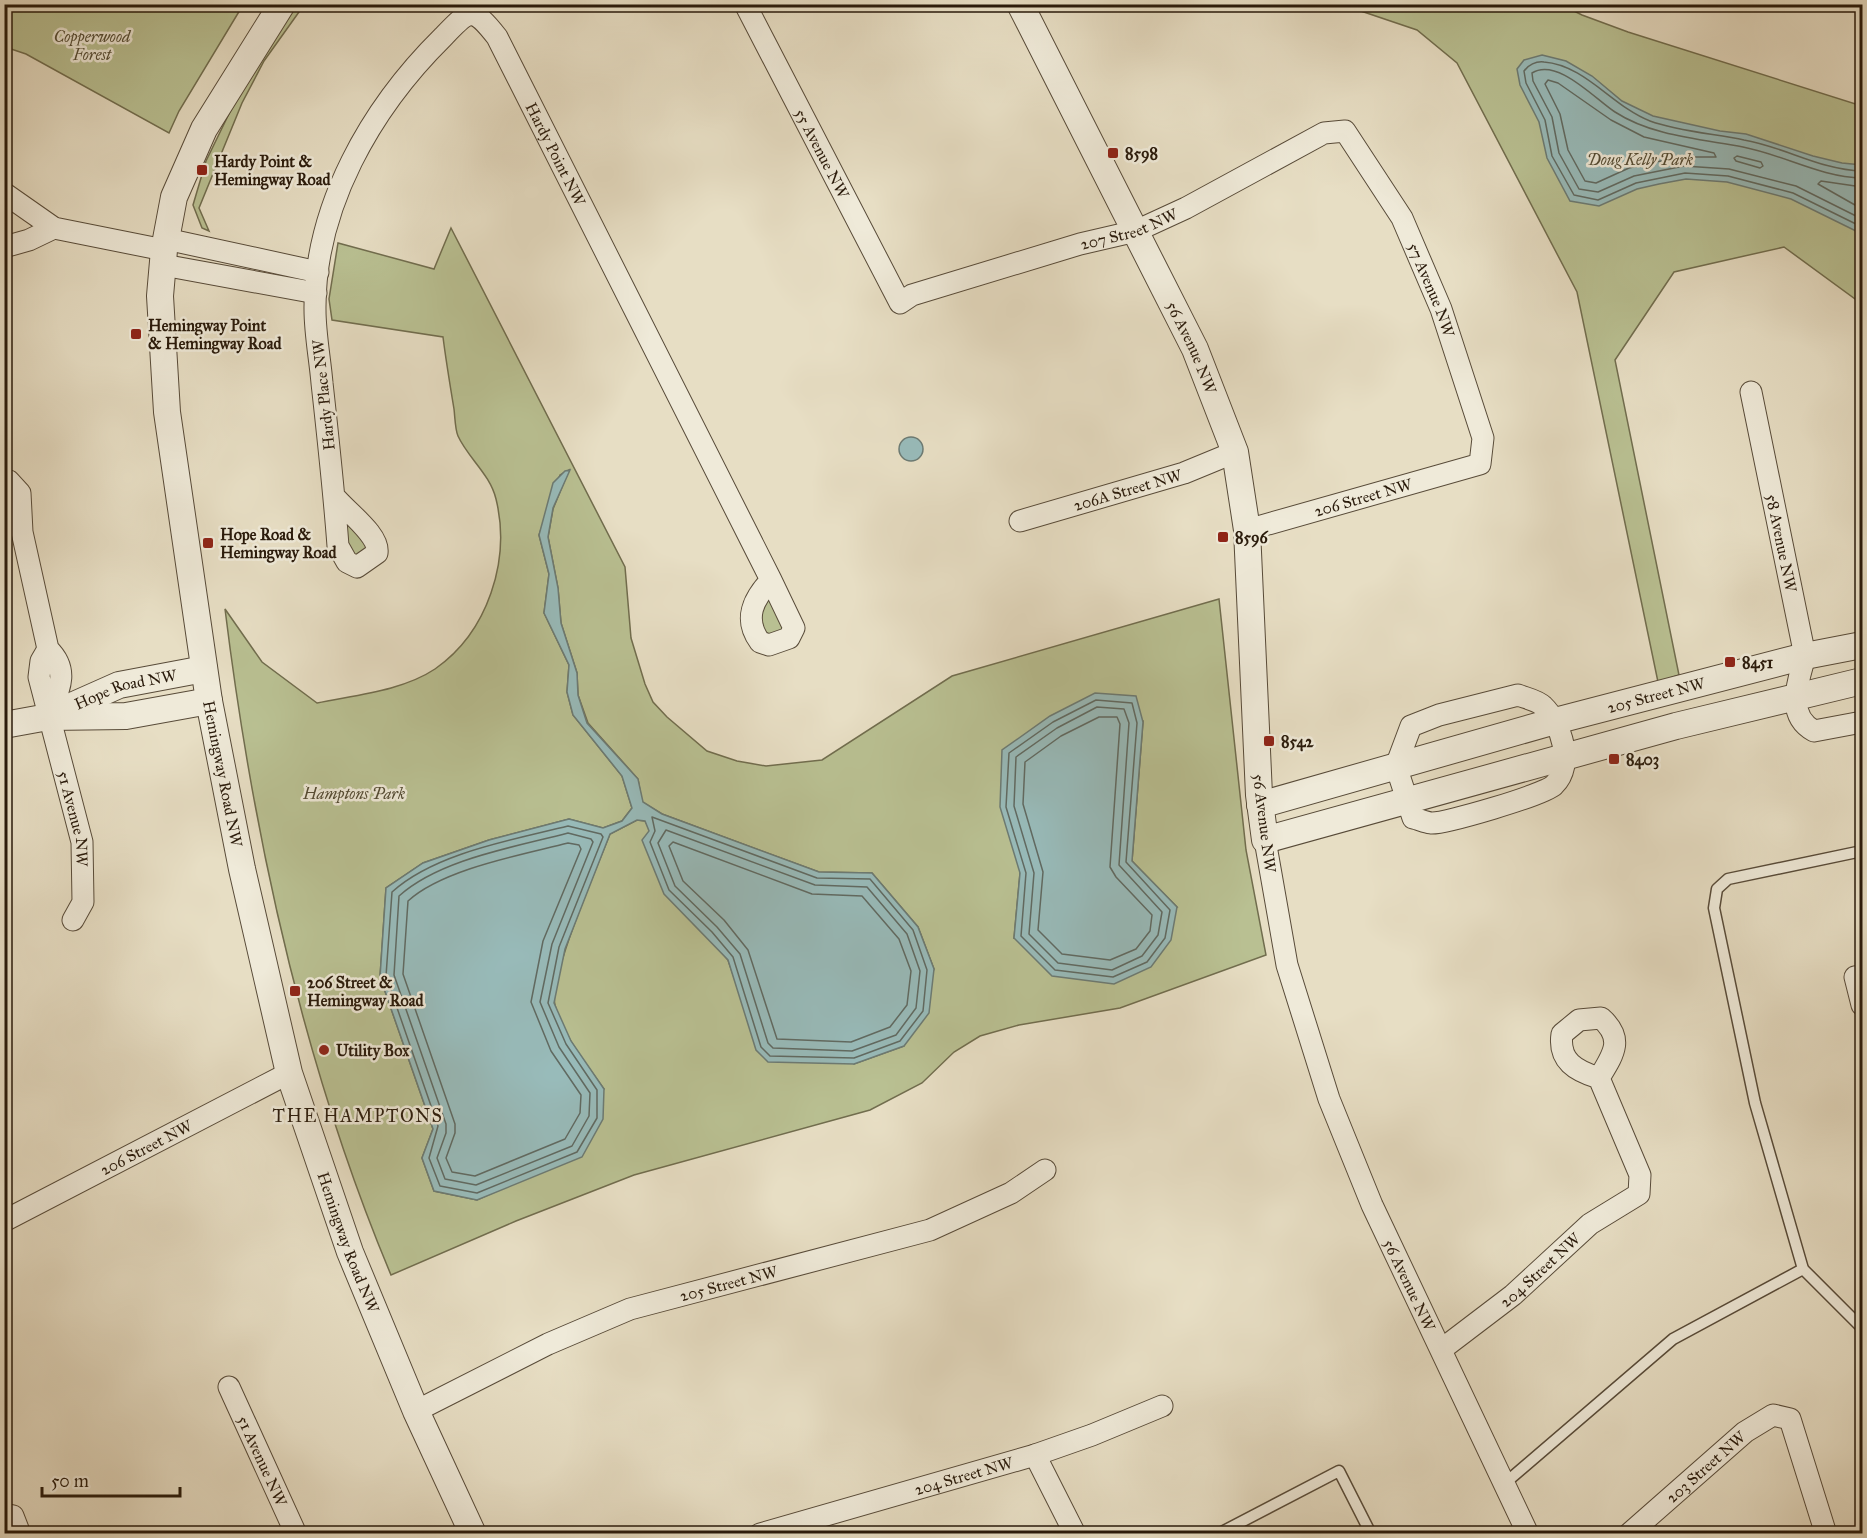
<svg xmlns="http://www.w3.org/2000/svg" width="1867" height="1538" font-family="'IM FELL Great Primer',serif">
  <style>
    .green { fill: #b9c092; stroke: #716d4e; stroke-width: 1.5; fill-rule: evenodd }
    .water { fill: #98bbba; stroke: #6c7b74; stroke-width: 1.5 }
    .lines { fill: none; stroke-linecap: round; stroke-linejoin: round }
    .shore { stroke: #606a62; stroke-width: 1.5 }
    .service-casing { stroke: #584b39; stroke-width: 13 }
    .minor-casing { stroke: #584b39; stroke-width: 23 }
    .tertiary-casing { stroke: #584b39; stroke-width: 28 }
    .service { stroke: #efead9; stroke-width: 10 }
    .minor { stroke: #efead9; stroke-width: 21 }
    .tertiary { stroke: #efead9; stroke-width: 26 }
    .poi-dot { fill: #8f2418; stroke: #efead9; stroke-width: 2 }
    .labels { text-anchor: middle; stroke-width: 5; stroke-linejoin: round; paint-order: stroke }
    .park-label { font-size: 16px; font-style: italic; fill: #544c34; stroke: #efead9 }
    .poi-label { font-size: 16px; font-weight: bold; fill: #291a0b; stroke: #efead9; text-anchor: start }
    .street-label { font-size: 16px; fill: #291a0b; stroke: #efead9 }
    .neighbourhood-label { font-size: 18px; letter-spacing: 1.5px; fill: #291a0b; stroke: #efead9 }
  </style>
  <rect width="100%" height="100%" fill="#e7dec4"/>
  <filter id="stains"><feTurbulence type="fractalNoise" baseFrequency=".00333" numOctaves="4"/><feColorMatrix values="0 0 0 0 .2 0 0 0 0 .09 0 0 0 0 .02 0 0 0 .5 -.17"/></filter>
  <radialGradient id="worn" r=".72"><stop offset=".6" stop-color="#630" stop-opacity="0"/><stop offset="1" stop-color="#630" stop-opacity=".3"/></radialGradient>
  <g class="green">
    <polygon points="5,4 243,4 243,5 179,111 169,133 26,54 5,47"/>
    <polygon points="293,5 304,5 264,61 242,103 199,208 209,231 202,228 193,205 206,161 243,85"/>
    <polygon points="1343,5 1562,5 1582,15 1628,32 1862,106 1862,304 1784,247 1674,272 1615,360 1679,675 1658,682 1577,292 1457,63 1417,30"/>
    <path d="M451,228L625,567L631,638L645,684L653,702L667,717L707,751L737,761L766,766L822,760L952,676L1219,599L1246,850L1266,955L1120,1008L1019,1025L980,1036L954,1052L922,1083L870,1110L634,1175L516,1221L391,1275C302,1063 253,836 225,609L262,662L317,703C355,695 402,691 435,669C488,632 511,560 496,499C490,474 468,458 458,436C455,429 455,417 454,409C450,385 446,361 443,337L332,320L329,299L338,243L434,269ZM569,470L553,509L548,537L558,588L561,623L577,673L578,695L588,723L638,779L642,802L662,814L819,872L872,873L918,927L934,969L904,1046L854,1064L739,992L728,960L708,936L645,821L637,820L610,834C598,865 548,979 555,1005C563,1036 586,1063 604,1089L528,1177L477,1200L434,1191L422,1158L433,1129L380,977L386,888L423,863L489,840L569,819L603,828L622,821L632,808L622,776L573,715L567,692L569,665L544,613L549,574L539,535L560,475ZM1143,722L1132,861L1177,907L1014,938L1020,873Z"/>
    <polygon points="341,510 377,553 347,562"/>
    <polygon points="769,589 788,621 776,639 756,626"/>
  </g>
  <g class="water">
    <polygon points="1542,55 1566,61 1592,76 1622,101 1653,116 1720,131 1746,134 1813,156 1842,163 1862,165 1862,234 1791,199 1727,182 1686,179 1659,184 1637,189 1599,206 1570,201 1547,158 1539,122 1520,85 1517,69 1524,60"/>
    <circle cx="911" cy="449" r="12"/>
    <polygon points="570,470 553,508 548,537 558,588 561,623 577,673 578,695 587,723 638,779 643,802 662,814 819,872 872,873 918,927 934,969 929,1013 904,1046 854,1064 768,1062 756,1050 728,960 664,894 642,840 649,831 645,821 637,820 610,834 565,949 554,1003 571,1041 604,1089 603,1119 582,1157 477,1200 434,1191 422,1158 433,1129 380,977 386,888 423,863 489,840 569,819 603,828 622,821 632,808 622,776 573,715 567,692 569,665 544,613 549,574 539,535 553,483 565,471"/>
    <polygon points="1095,693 1136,696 1143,722 1132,861 1177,907 1171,940 1151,967 1114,984 1052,976 1014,938 1020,873 1000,807 1002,750 1050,716"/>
  </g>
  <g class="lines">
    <g class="shore">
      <polygon points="1548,80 1558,83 1611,120 1644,137 1714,153 1716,157 1685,157 1655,162 1629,168 1596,183 1585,181 1568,150 1560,114 1545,84"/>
      <polygon points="1737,156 1761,162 1763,166 1760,168 1736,161 1734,158"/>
      <path d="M1862,171C1820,170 1785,147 1744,140C1715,134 1677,131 1650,121C1613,107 1585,65 1544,62C1536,61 1528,65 1524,71L1526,83L1545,120L1552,156L1574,195L1598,200L1636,183L1685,173L1728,176L1793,193L1862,227"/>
      <path d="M1862,178C1820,177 1784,155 1743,147C1700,139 1652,136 1615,112C1595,99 1557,57 1532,73L1533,81L1552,117L1559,153L1579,189L1598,192L1634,176L1684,166L1729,169L1796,186L1862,219"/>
      <polyline points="1862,187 1821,181 1818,184 1862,209"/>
      <polygon points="1096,700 1132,703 1137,723 1126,862 1170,910 1165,938 1147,962 1113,977 1055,970 1021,936 1026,873 1006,807 1009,753 1053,722"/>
      <polygon points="1097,707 1124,709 1129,723 1119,865 1162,912 1158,935 1142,956 1112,970 1058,963 1029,934 1034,873 1014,806 1016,757 1057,728"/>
      <polygon points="1099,717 1117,717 1120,724 1110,867 1116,877 1152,915 1150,931 1136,949 1110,960 1062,954 1038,930 1043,872 1023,804 1025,762 1061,736"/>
      <polygon points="652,817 817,878 870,879 913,930 927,970 923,1011 900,1041 854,1058 770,1056 761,1047 733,957 712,932 669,890 650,842 655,831"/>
      <path d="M568,826L601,834L603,837L559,947L548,1003L566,1044L597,1090V1118L577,1152L477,1193L440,1186L429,1158L438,1126L386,976L392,892C435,853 512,840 568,826Z"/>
      <polygon points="666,830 815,885 867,887 907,934 920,971 916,1008 896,1035 852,1051 773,1048 768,1043 740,954 717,927 675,886 658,843"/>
      <path d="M568,833L591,839L593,842L552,944L540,1002L559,1047L590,1093L589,1116L572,1146L476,1185L445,1179L437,1158L446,1133V1124L394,975L399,896C440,859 515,847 568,833Z"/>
      <polygon points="673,842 812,894 862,896 899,939 911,971 907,1005 890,1027 851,1042 777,1039 748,950 724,920 683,881 669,846"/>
      <path d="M568,843L579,845L581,849L543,941L531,1002L551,1051L581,1095L580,1113L565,1139L475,1176L452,1172L446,1158L455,1133V1124L403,974L408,901C443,869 521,855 568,843Z"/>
    </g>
    <defs>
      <g id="service">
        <polyline points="1862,851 1728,879 1717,889 1714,908 1755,1103 1803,1269 1862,1328"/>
        <polyline points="1504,1484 1673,1339 1803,1269"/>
        <polyline points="1218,1534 1339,1471 1371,1534"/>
      </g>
      <g id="minor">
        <path id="s1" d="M745,4L900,303L912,295L1080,244L1136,231L1186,208L1324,133L1345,131L1402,218L1441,309L1483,438L1480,464L1247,530"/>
        <polyline points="4,193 54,228 164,250"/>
        <polyline points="166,239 318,272"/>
        <polyline points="4,247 29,240 54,228"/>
        <polyline points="163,265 316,293"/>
        <path id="s2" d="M1751,392L1805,656C1798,682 1785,715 1814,731L1862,722"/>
        <path d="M4,481H9L20,493L22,532L48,649C71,671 58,692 48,717"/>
        <path id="s3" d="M334,496C347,512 380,535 377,553L357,567L347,562L338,546C334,492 328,437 322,383C320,359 315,334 315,310C314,207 371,108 443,37C469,10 472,5 497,37L771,580C753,599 743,619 760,642L769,645L789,638L794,628L771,580"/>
        <path id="s4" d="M1020,521L1184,473L1235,452"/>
        <path id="s5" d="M48,649L41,661L39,677L82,842L83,902L73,920"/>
        <path d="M1518,695C1525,698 1537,700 1543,706C1561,723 1575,765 1554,785C1544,795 1444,824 1431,823C1425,822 1418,819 1413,818L1396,766L1411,726L1439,715Z"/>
        <path id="s6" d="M1265,840L1287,965L1329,1099L1372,1205L1528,1534"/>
        <polyline points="1862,976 1855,977 1862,1005"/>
        <path id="s7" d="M4,1221L289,1073"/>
        <path id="s8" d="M1442,1349L1513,1295L1590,1224L1639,1194L1640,1175L1599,1078C1613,1055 1625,1039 1601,1018L1579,1020L1562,1034C1558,1061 1576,1071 1599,1078"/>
        <path id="s9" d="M229,1387L296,1534"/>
        <path id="s10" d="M416,1411L548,1344L630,1309L930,1230L1011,1193L1045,1170"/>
        <polyline points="1035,1455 1075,1534"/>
        <polyline points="4,1514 13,1516 20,1534"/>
        <path id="s11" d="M760,1534L1035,1455L1092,1435L1162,1406"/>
        <path id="s12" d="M1629,1534L1745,1432L1773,1415L1790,1419L1826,1534"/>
      </g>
      <g id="tertiary">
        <path id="s13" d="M282,4L204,129L174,197L164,250L160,296L167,412L209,701L242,869L289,1073L350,1252L416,1411L473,1534"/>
        <path id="s14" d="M1020,4L1195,349L1235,452L1247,530L1259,795L1265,840L1676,726L1862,681"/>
        <path id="s15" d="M56,713L119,685L204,669"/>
        <polyline points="4,725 48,717 126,716 209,701"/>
        <path id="s16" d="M1260,805L1555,721L1805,656L1862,645"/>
      </g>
    </defs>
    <use href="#service" class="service-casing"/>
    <use href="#minor" class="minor-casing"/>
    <use href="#tertiary" class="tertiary-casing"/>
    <use href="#service" class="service"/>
    <use href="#minor" class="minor"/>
    <use href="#tertiary" class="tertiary"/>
  </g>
  <g class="poi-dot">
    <rect x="1107" y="147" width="12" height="12" rx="3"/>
    <rect x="196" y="164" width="12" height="12" rx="3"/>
    <rect x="130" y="328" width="12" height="12" rx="3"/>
    <rect x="1217" y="531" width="12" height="12" rx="3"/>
    <rect x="202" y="537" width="12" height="12" rx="3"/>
    <rect x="1724" y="656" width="12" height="12" rx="3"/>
    <rect x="1263" y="735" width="12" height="12" rx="3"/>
    <rect x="1608" y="753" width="12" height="12" rx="3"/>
    <rect x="289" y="985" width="12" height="12" rx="3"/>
    <circle cx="324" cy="1050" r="6"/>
  </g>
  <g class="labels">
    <g class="park-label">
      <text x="92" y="42">Copperwood<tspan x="92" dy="18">Forest</tspan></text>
      <text x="1640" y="165">Doug Kelly Park</text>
      <text x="354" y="799">Hamptons Park</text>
    </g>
    <g class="poi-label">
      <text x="1125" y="159">8598</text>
      <text x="214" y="167">Hardy Point &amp;<tspan x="214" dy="18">Hemingway Road</tspan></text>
      <text x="148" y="331">Hemingway Point<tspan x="148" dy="18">&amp; Hemingway Road</tspan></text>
      <text x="220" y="540">Hope Road &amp;<tspan x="220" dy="18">Hemingway Road</tspan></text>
      <text x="1235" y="543">8596</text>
      <text x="1742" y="668">8451</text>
      <text x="1281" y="747">8542</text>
      <text x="1626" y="765">8403</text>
      <text x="307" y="988">206 Street &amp;<tspan x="307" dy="18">Hemingway Road</tspan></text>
      <text x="336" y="1056">Utility Box</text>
    </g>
    <g class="street-label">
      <text dy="6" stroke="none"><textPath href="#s3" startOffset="876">Hardy Point NW</textPath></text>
      <text dy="6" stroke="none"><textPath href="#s1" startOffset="168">55 Avenue NW</textPath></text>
      <text dy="6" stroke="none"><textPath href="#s1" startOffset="578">207 Street NW</textPath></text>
      <text dy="6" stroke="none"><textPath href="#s1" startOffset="999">57 Avenue NW</textPath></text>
      <text dy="6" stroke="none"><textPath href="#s14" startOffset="384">56 Avenue NW</textPath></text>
      <text transform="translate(323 395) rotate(-96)" y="6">Hardy Place NW</text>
      <text dy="6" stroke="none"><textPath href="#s4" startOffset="112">206A Street NW</textPath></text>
      <text transform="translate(1363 497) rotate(-16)" y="6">206 Street NW</text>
      <text dy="6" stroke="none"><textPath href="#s2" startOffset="154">58 Avenue NW</textPath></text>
      <text dy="6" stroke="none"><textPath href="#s15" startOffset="74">Hope Road NW</textPath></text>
      <text dy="6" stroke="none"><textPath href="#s16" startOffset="411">205 Street NW</textPath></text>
      <text dy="6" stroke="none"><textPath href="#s13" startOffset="804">Hemingway Road NW</textPath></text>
      <text dy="6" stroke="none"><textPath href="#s5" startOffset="176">51 Avenue NW</textPath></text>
      <text transform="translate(1265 823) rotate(83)" y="6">56 Avenue NW</text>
      <text dy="6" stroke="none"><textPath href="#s7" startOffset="160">206 Street NW</textPath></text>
      <text dy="6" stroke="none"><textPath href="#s13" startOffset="1290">Hemingway Road NW</textPath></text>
      <text dy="6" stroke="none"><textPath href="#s8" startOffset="126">204 Street NW</textPath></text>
      <text dy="6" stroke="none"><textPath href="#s10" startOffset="339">205 Street NW</textPath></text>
      <text dy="6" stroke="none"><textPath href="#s6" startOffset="470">56 Avenue NW</textPath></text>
      <text dy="6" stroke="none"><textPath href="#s9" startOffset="81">51 Avenue NW</textPath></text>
      <text dy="6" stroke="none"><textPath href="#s12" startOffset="102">203 Street NW</textPath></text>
      <text dy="6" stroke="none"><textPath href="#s11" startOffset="212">204 Street NW</textPath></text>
    </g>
    <g class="neighbourhood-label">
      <text x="358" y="1122">THE HAMPTONS</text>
    </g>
  </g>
  <rect width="1867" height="1538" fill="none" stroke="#e7dec4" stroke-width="24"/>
  <rect x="6" y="6" width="1855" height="1526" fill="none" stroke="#291a0b" stroke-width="3"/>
  <rect x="12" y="12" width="1843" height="1514" fill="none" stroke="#291a0b" stroke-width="1.5"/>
  <path d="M42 1487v9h138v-9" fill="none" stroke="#291a0b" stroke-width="3"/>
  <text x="51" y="1487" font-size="18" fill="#291a0b" stroke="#efead9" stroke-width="4.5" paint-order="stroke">50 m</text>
  <rect width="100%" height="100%" filter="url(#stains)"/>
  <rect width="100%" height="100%" fill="url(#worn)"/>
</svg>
